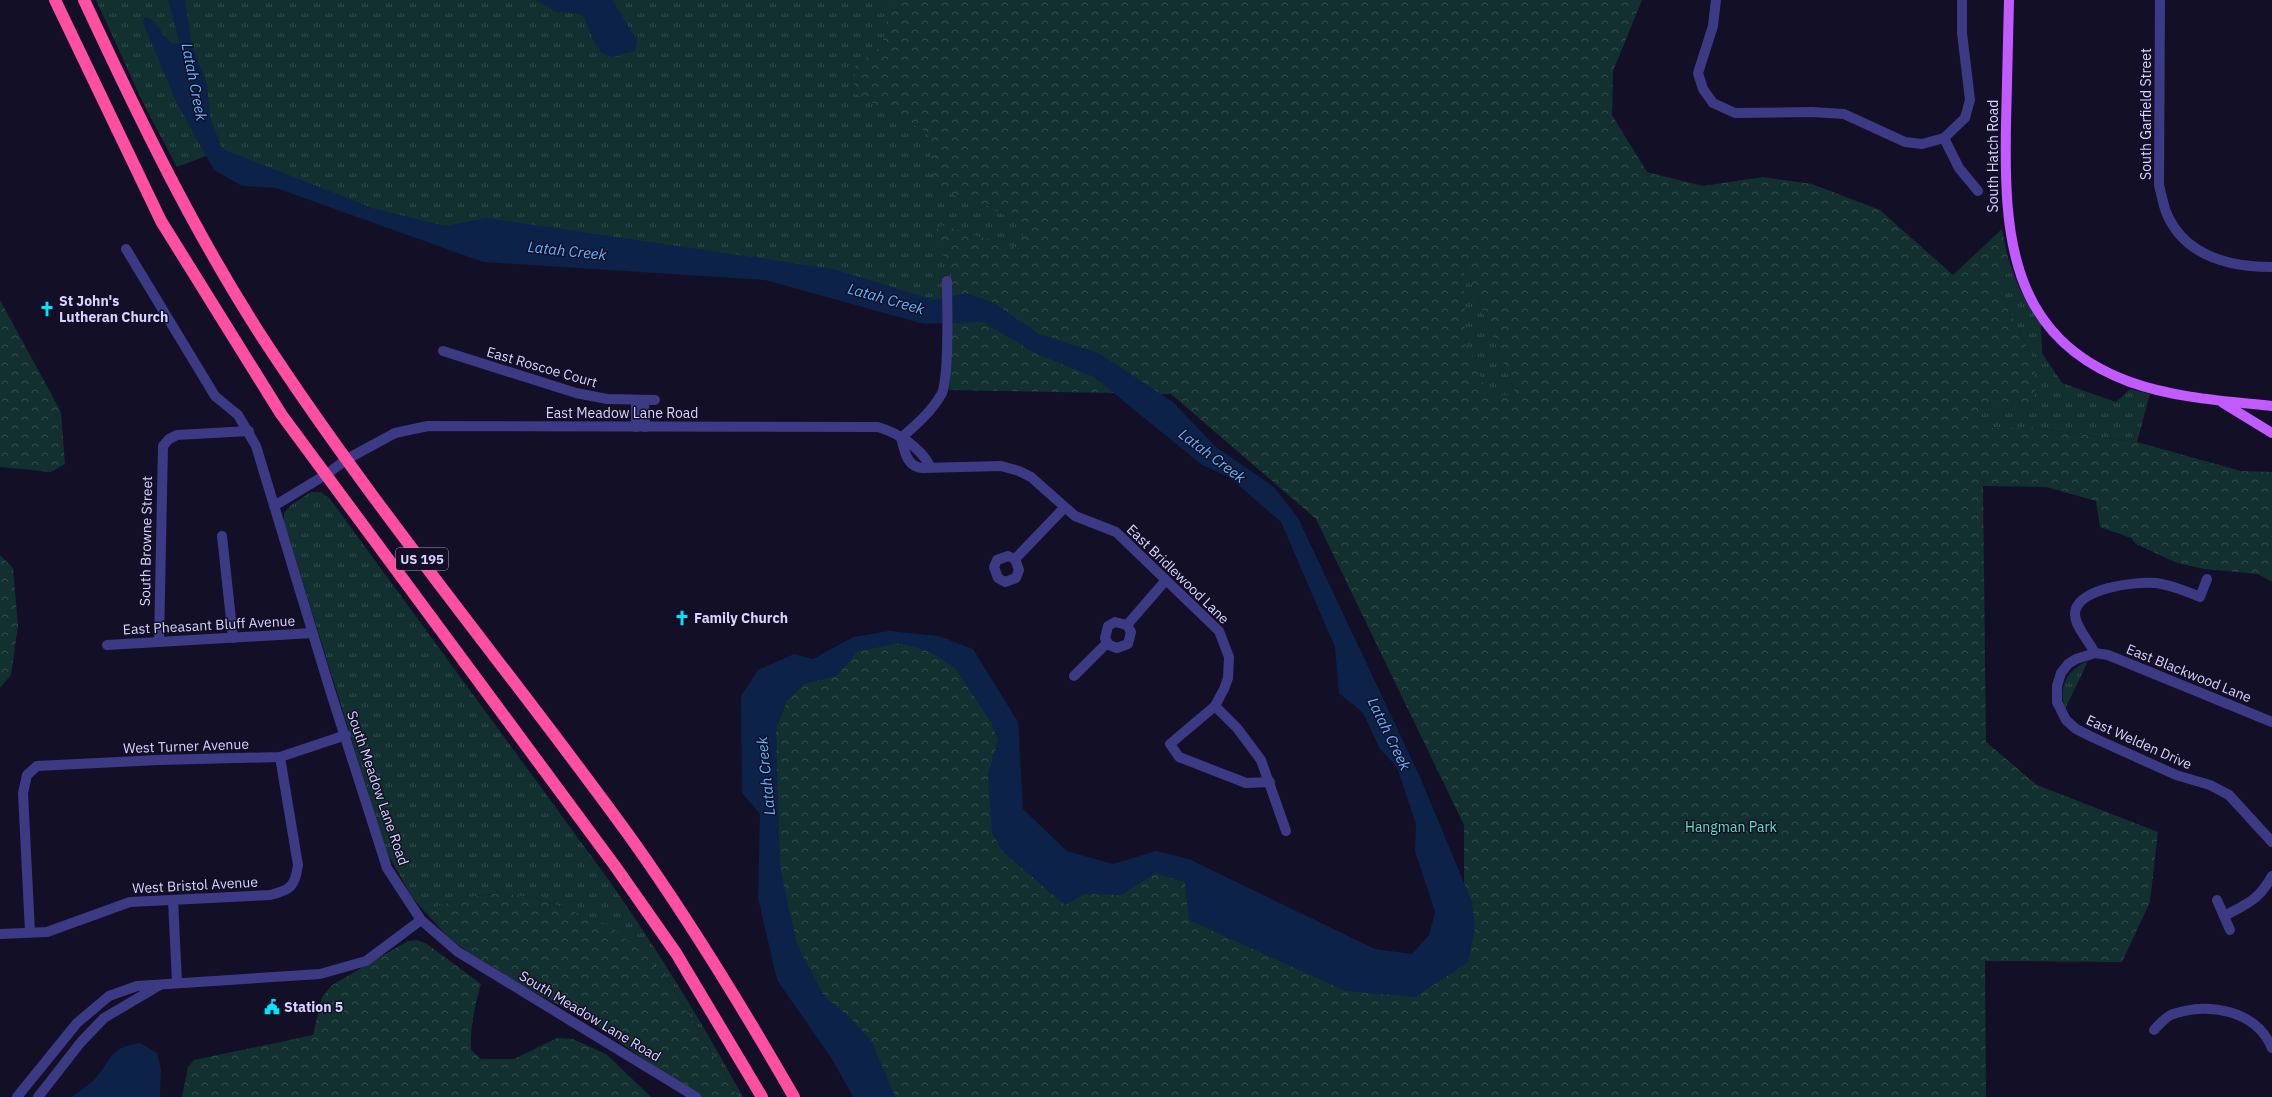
<svg xmlns="http://www.w3.org/2000/svg" width="2272" height="1097" font-family="'IBM Plex Sans',sans-serif">
  <style>
    .grass { fill: url(#grass-tufts) }
    .forest { fill: url(#forest-crowns); fill-rule: evenodd }
    .water { fill: #0c2248 }
    .lines { fill: none; stroke-linecap: round; stroke-linejoin: round }
    .minor { stroke: #3d3a85; stroke-width: 10 }
    .major { stroke: #c25bff; stroke-width: 10 }
    .highway { stroke: #ff4fa3; stroke-width: 12 }
    .labels { text-anchor: middle; stroke-width: 3; stroke-linejoin: round; paint-order: stroke }
    .shield { fill: #130f26; stroke: #9e99be; stroke-width: 1 }
    .shield-label { font-size: 13px; font-weight: bold; fill: #d9d4ff }
    .street-label { font-size: 14px; fill: #d9d4ff; stroke: #130f26 }
    .poi-label { font-size: 14px; font-weight: bold; fill: #d9d4ff; stroke: #130f26; text-anchor: start }
    .park-label { font-size: 14px; fill: #5fe0c0; stroke: #130f26 }
    .water-label { font-size: 15px; font-style: italic; fill: #62b6ff; stroke: #130f26 }
  </style>
  <defs>
    <pattern id="grass-tufts" width="24" height="20" patternUnits="userSpaceOnUse"><rect width="24" height="20" fill="#12302f"/><path d="M3 7l-1-3M5 7V3M7 7l1-3M15 17l-1-3M17 17v-4M19 17l1-3" fill="none" stroke="#344d4e"/></pattern>
    <pattern id="forest-crowns" width="20" height="18" patternUnits="userSpaceOnUse"><rect width="20" height="18" fill="#12302f"/><path d="M2 6a3 3 0 1 1 6 0M12 15a3 3 0 1 1 6 0" fill="none" stroke="#344d4e"/></pattern>
  </defs>
  <rect width="100%" height="100%" fill="#130f26"/>
  <g class="grass">
    <polygon points="96,0 925,0 1075,251 952,314 835,284 443,235 214,153 177,167 144,105"/>
    <polygon points="1331,0 1358,0 1519,402 2035,363 2002,296 2002,259 2008,258 2019,288 2041,325 2042,353 2062,383 2116,402 2130,389 2150,394 2137,442 2034,428 1501,429"/>
    <path d="M311,492H321L330,499L608,879C658,950 701,1021 743,1097H738L666,977L564,908L540,899L500,893L463,898L424,911L412,897L387,853L284,522V513L291,505Z"/>
    <path d="M2088,661L2065,709C2058,687 2066,670 2088,661Z"/>
  </g>
  <g class="forest">
    <path d="M891,0H1642L1613,71L1612,115L1647,172L1703,186L1763,177L1812,184L1880,210L1953,275L2002,229L2008,258L2002,259V296L2035,363V407L1981,408V428H2034L2137,442L2241,471L2272,472V582L2258,574L2205,569L2177,563L2136,544L2131,538L2100,527L2096,501L2046,487L1983,486L1986,742L2037,785L2158,832L2150,902L2122,962L1985,961L1986,1097H875L813,1006L773,896V692L857,643L894,637L935,643L1009,733L1003,784L1055,872L1154,861L1412,977L1464,887V825L1316,519L1171,394L949,390L952,358L951,269L932,235L941,225L1020,249L1024,226L988,206L933,189L928,133L854,93L855,66L882,46ZM1464,265L1516,395L1488,396L1465,337Z"/>
    <polygon points="0,300 61,412 65,464 51,472 0,467"/>
    <polygon points="0,555 13,568 18,626 11,675 0,688"/>
    <polygon points="500,893 540,899 609,925 645,955 666,977 738,1097 698,1097 597,1026 483,964 448,937 424,911 463,898"/>
    <path d="M417,940L427,944L481,984C475,1006 470,1026 471,1050L481,1059H514L557,1038L573,1039L606,1054L651,1097H182L188,1067L194,1060L313,1035L322,997L332,985L408,941Z"/>
  </g>
  <g class="water">
    <path d="M168,0H185L191,41L207,85L210,117L222,149L375,209L446,226L486,218L833,269L934,300L966,293L994,303L1039,334L1098,353L1173,402L1216,447L1274,487L1298,518L1420,777L1472,902L1475,927L1468,962L1415,997L1346,991L1189,920L1185,882L1156,873L1121,895L1084,894L1065,905L1003,852L992,833L988,775L998,740L991,722L955,668L930,652L901,643L858,651L836,676L804,684L787,701L776,729L780,868L797,945L824,996L851,1019L872,1042L895,1097H853L832,1059L777,980L758,898L760,814L742,793L741,696L758,670L794,654L813,659L853,637L889,631L939,636L973,649L1018,722L1023,809L1067,851L1113,864L1156,851L1189,859L1375,949L1412,954L1429,935L1435,912L1415,851L1416,824L1397,767L1380,749L1363,713L1339,693L1335,647L1281,522L1229,477L1202,465L1094,377L1035,353L983,322L924,324L765,280L483,262L276,188L242,186L214,170L176,101L142,20L146,17C159,22 162,38 174,44L180,43Z"/>
    <path d="M537,0H612L637,40L635,51C631,53 627,52 623,54C598,66 591,34 584,16L576,13L556,12Z"/>
    <path d="M140,1043L157,1053L161,1069L160,1097H72C79,1091 88,1086 94,1080C112,1060 109,1047 140,1043Z"/>
  </g>
  <g class="lines">
    <g class="minor">
      <polyline points="1716,0 1713,26 1698,73 1703,89 1713,103 1735,113 1812,112 1844,114 1905,142 1922,144 1944,138 1965,118 1970,100 1962,33 1962,0"/>
      <path d="M2160,0L2159,185C2161,193 2163,203 2166,212C2184,256 2229,267 2272,267"/>
      <polyline points="1944,138 1959,168 1978,191"/>
      <polyline points="126,249 215,396 238,415 256,446 330,690 387,868 421,920 458,952 696,1097"/>
      <polyline points="443,351 576,393 607,399 655,400"/>
      <polyline points="636,400 636,427"/>
      <polyline points="644,400 645,427"/>
      <path d="M901,438C905,451 906,467 923,468L1001,466L1019,471L1031,477L1075,516L1116,532L1219,631L1229,657L1228,678L1224,689L1215,706L1170,744L1179,757L1246,783L1270,782"/>
      <path d="M901,438C916,425 931,412 941,395C950,380 947,302 947,281"/>
      <path d="M274,506L327,474L347,459L395,433L428,426L878,427C898,433 920,447 930,466"/>
      <polyline points="222,536 233,638"/>
      <polyline points="1015,559 1019,570 1016,578 1005,582 998,578 994,567 997,560 1008,556 1015,559 1064,508"/>
      <polyline points="1127,625 1131,632 1128,644 1117,648 1109,645 1105,638 1108,626 1115,622 1127,625 1166,580"/>
      <polyline points="159,642 163,446 169,439 177,435 249,431"/>
      <polyline points="107,645 312,633"/>
      <path d="M2095,653C2089,641 2076,628 2075,615C2074,588 2137,581 2156,583C2171,585 2186,591 2200,597L2207,579"/>
      <polyline points="1074,676 1107,643"/>
      <polyline points="1215,706 1237,728 1261,760 1286,831"/>
      <polyline points="2272,722 2108,655 2095,653 2076,659 2068,664 2061,673 2057,686 2057,702 2066,720 2076,729 2094,738 2176,775 2210,785 2229,795 2272,842"/>
      <polyline points="173,900 177,982"/>
      <polyline points="2217,900 2230,930"/>
      <path d="M2224,916C2247,904 2259,900 2272,876"/>
      <polyline points="30,932 23,793 27,775 37,766 158,760 280,757 346,735"/>
      <path d="M0,934L47,932L130,902L270,895C291,890 295,886 298,865L280,757"/>
      <path d="M2154,1030C2159,1025 2166,1016 2173,1014C2209,1002 2256,1010 2272,1048"/>
      <polyline points="17,1097 77,1023 109,996 137,986 320,974 366,961 421,920"/>
      <polyline points="38,1097 81,1042 104,1018 160,985"/>
    </g>
    <g class="major">
      <path d="M2009,0C2008,41 2007,83 2006,124C2004,234 2009,338 2130,382C2175,398 2224,401 2272,406"/>
      <polyline points="2223,403 2272,433"/>
    </g>
    <g class="highway">
      <polyline points="55,0 161,221 281,414 615,866 676,953 762,1097"/>
      <path d="M84,0C138,116 193,230 262,337C376,512 511,672 633,841C691,923 744,1010 794,1097"/>
    </g>
  </g>
  <defs>
    <symbol id="church-bare" viewBox="-9 -9 18 18"><path d="M-1.2-6h2.4v3.5h3.3v2.4h-3.3V6h-2.4V-.1h-3.3v-2.4h3.3Z" fill="#00e5ff" stroke="#130f26" stroke-width="2.5" paint-order="stroke"/></symbol>
    <symbol id="civic-bare" viewBox="-9 -9 18 18"><path d="M-.6-6.5H3V-4.5H.6V-3L4-1V1h2V6H-6V1h2V-1L-.6-3ZM-1.2 2.5V6h2.4V2.5Z" fill="#00e5ff" stroke="#130f26" stroke-width="2.5" paint-order="stroke"/></symbol>
  </defs>
  <g fill-rule="evenodd">
    <use href="#church-bare" x="36" y="298" width="22" height="22"/>
    <use href="#church-bare" x="671" y="607" width="22" height="22"/>
    <use href="#civic-bare" x="261" y="996" width="22" height="22"/>
  </g>
  <g class="labels">
    <rect class="shield" x="396" y="548" width="52" height="22" rx="3"/>
    <g class="shield-label">
      <text x="422" y="564">US 195</text>
    </g>
    <g class="street-label">
      <text transform="translate(2146 114) rotate(-90)" y="5">South Garfield Street</text>
      <text transform="translate(1993 156) rotate(-90)" y="5">South Hatch Road</text>
      <text transform="translate(542 367) rotate(16)" y="5">East Roscoe Court</text>
      <text x="622" y="418">East Meadow Lane Road</text>
      <text transform="translate(146 541) rotate(-89)" y="5">South Browne Street</text>
      <text transform="translate(1178 574) rotate(44)" y="5">East Bridlewood Lane</text>
      <text transform="translate(209 625) rotate(-3)" y="5">East Pheasant Bluff Avenue</text>
      <text transform="translate(2189 673) rotate(22)" y="5">East Blackwood Lane</text>
      <text transform="translate(2139 742) rotate(24)" y="5">East Welden Drive</text>
      <text transform="translate(186 746) rotate(-2)" y="5">West Turner Avenue</text>
      <text transform="translate(378 788) rotate(71)" y="5">South Meadow Lane Road</text>
      <text transform="translate(195 885) rotate(-3)" y="5">West Bristol Avenue</text>
      <text transform="translate(590 1016) rotate(31)" y="5">South Meadow Lane Road</text>
    </g>
    <g class="poi-label">
      <text x="59" y="306">St John's<tspan x="59" dy="16">Lutheran Church</tspan></text>
      <text x="694" y="623">Family Church</text>
      <text x="284" y="1012">Station 5</text>
    </g>
    <g class="park-label">
      <text x="1731" y="832">Hangman Park</text>
    </g>
    <g class="water-label">
      <text transform="translate(194 82) rotate(79)" y="5">Latah Creek</text>
      <text transform="translate(567 251) rotate(6)" y="5">Latah Creek</text>
      <text transform="translate(886 299) rotate(16)" y="5">Latah Creek</text>
      <text transform="translate(1212 456) rotate(37)" y="5">Latah Creek</text>
      <text transform="translate(1389 734) rotate(64)" y="5">Latah Creek</text>
      <text transform="translate(766 776) rotate(-96)" y="5">Latah Creek</text>
    </g>
  </g>
</svg>
